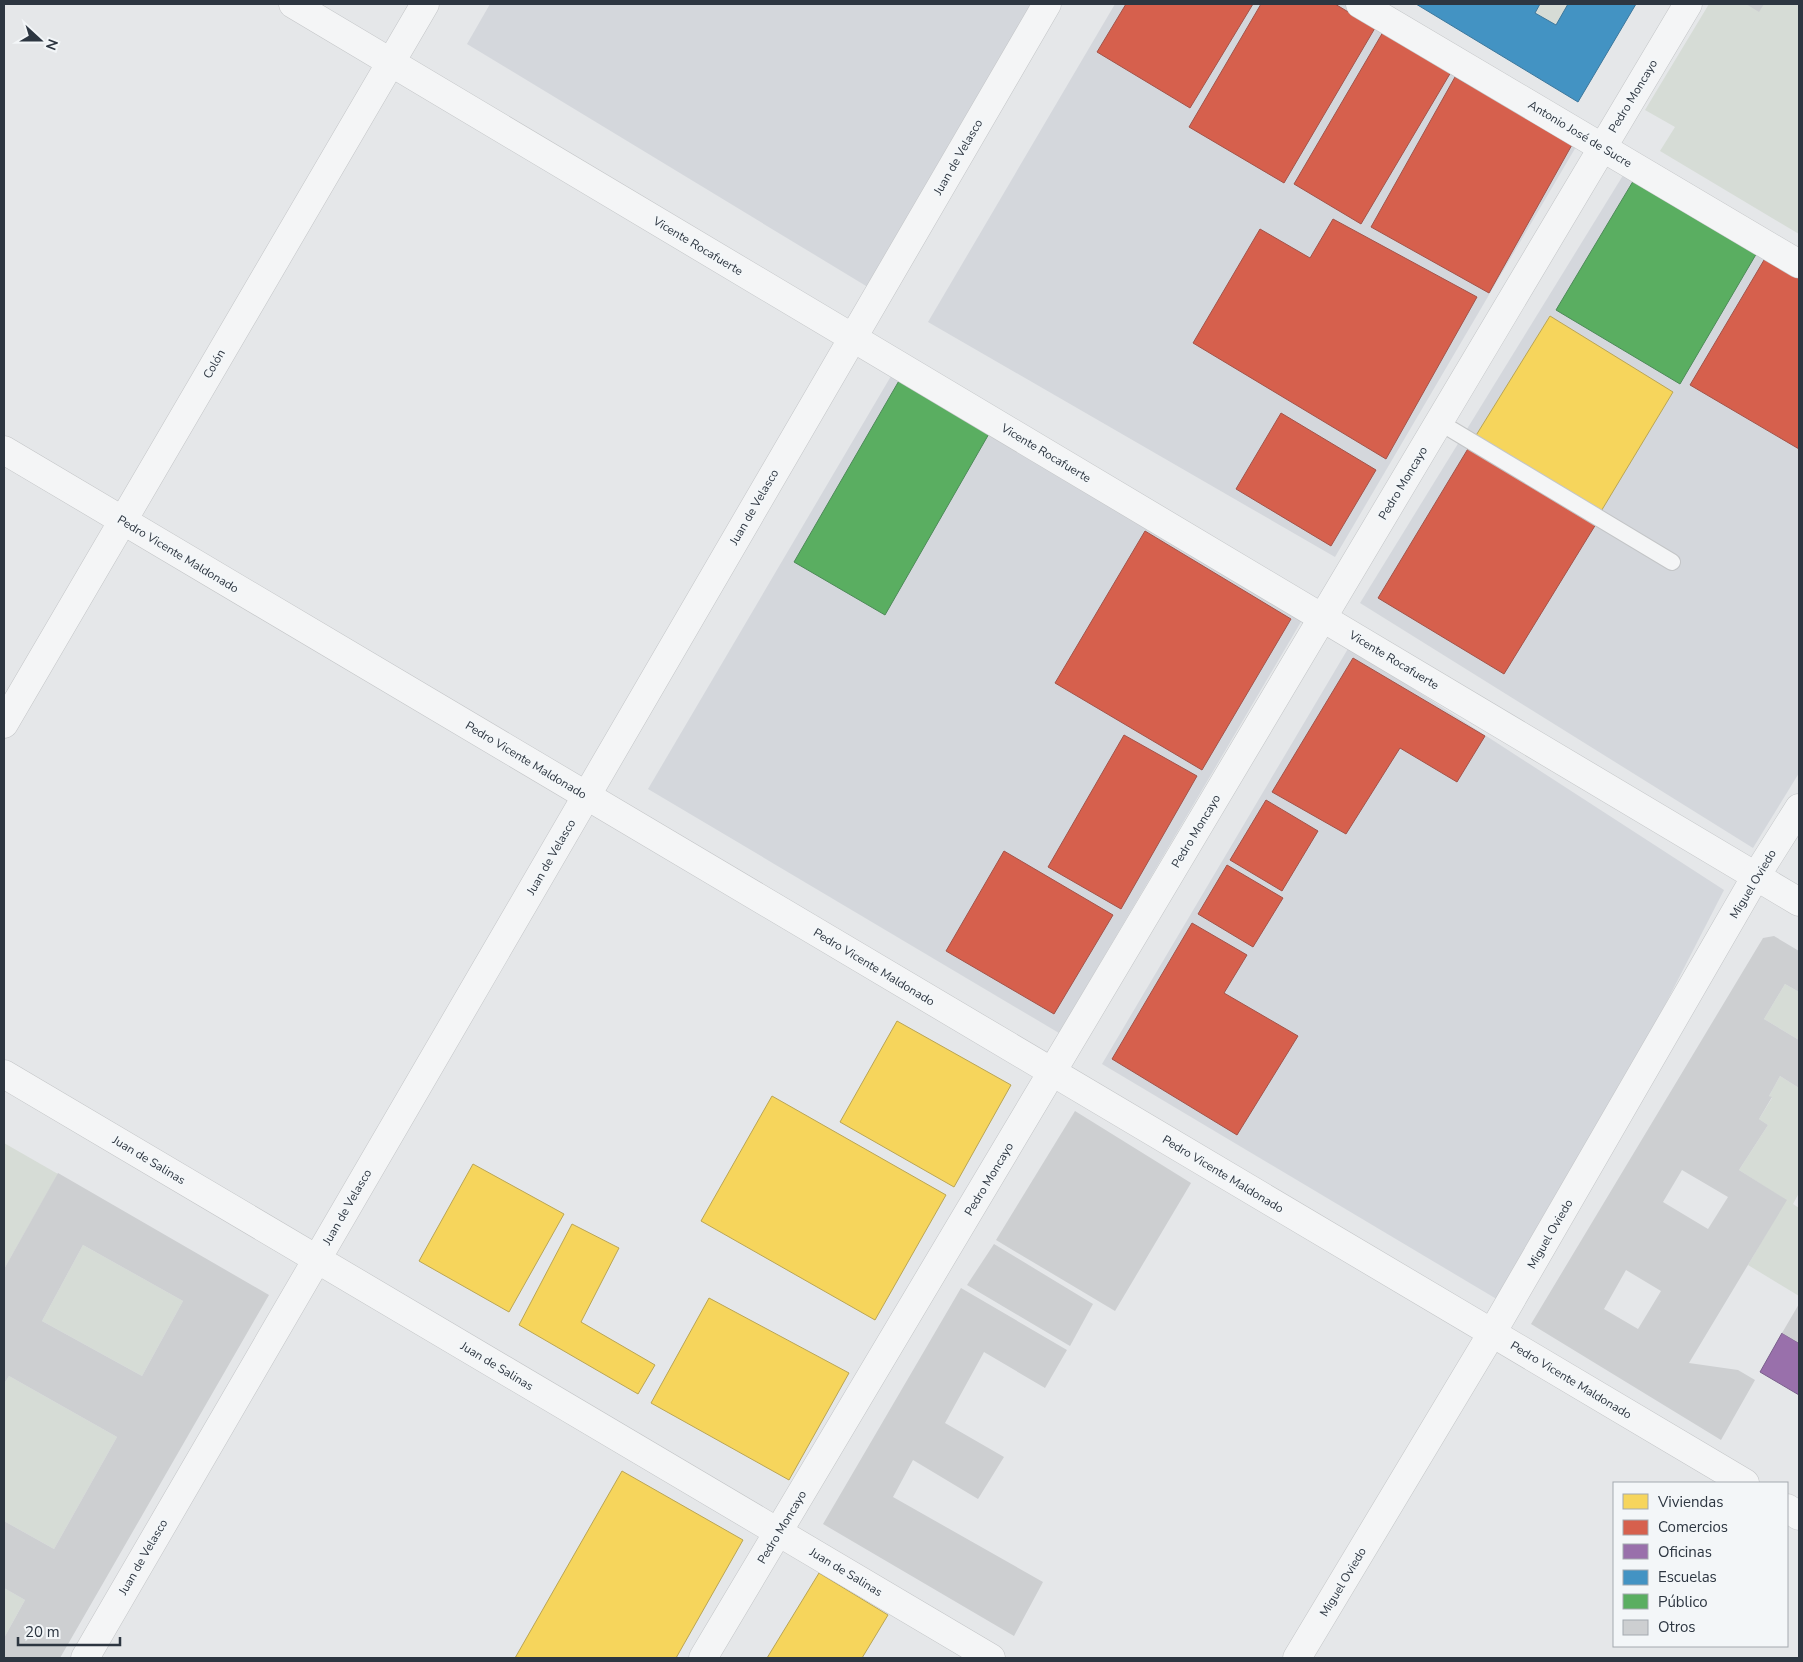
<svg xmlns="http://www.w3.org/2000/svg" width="1803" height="1662" font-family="'Nunito Sans',sans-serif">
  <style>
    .built { fill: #d4d7dc }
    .green { fill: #d6dcd6 }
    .homes { fill: #f6d55c; stroke: #baa554 }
    .shops { fill: #d6604d; stroke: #a35349 }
    .offices { fill: #9970ab; stroke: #795f8b }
    .schools { fill: #4393c3; stroke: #3c779c }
    .public { fill: #5aae61; stroke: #4c8a57 }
    .building { fill: #cdcfd1; fill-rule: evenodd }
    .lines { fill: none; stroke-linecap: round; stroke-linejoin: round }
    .service-casing { stroke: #c3c5c7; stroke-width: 18 }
    .minor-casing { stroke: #c3c5c7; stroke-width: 29 }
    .tertiary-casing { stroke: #c3c5c7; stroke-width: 29 }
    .service { stroke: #f4f5f6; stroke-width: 16 }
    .minor { stroke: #f4f5f6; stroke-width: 28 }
    .tertiary { stroke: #f4f5f6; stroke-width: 28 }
    .labels { text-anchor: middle; stroke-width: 5; stroke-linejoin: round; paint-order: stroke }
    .street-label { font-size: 12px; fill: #2d3641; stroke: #f3f6f8 }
  </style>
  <rect width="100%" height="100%" fill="#e5e7e9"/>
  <g class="built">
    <polygon points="490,4 1038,4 876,292 467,44"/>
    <polygon points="1115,4 1356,4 1580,140 1335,557 928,322"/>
    <polygon points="1630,164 1799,273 1799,773 1753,848 1360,603"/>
    <polygon points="894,371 1305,615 1059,1033 648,789"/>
    <polygon points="1349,647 1724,890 1510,1307 1102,1064"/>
  </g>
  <g class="green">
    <polygon points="1540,4 1568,4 1556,25 1535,13"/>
    <polygon points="1709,4 1799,4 1799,234 1660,151 1675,127 1645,110"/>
    <polygon points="1785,984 1799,992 1799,1040 1764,1019"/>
    <polygon points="1780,1076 1799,1088 1799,1193 1793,1204 1799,1208 1799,1296 1748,1265 1786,1200 1739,1170 1768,1125 1759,1119 1772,1098 1769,1096"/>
    <polygon points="4,1143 58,1174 4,1269"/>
    <polygon points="83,1245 183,1301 142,1376 42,1321"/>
    <polygon points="9,1376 117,1437 54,1549 4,1521 4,1384"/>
    <polygon points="4,1588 25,1600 4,1638"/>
  </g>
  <g class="homes">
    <polygon points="1550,316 1673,392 1600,513 1475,437"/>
    <polygon points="897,1021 1011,1085 954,1187 840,1122"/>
    <polygon points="772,1096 946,1195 875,1320 701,1221"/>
    <polygon points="473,1164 564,1214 509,1312 419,1261"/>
    <polygon points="572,1224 619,1248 581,1322 655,1365 638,1394 519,1325"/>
    <polygon points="709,1298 849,1373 789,1480 651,1403"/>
    <polygon points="622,1471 743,1540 676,1658 515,1658"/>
    <polygon points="819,1573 888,1615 862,1658 767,1658"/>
  </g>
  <g class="shops">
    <polygon points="1126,4 1253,4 1190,108 1097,52"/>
    <polygon points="1261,4 1335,4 1375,28 1284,183 1189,127"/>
    <polygon points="1383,32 1451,72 1361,224 1294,184"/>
    <polygon points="1455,77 1573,143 1489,293 1371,227"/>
    <polygon points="1333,219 1477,297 1386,459 1193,343 1260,229 1310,258"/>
    <polygon points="1767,255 1799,275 1799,449 1690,385"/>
    <polygon points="1281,413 1376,470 1331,546 1236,489"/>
    <polygon points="1469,447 1596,524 1504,674 1378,598"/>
    <polygon points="1145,531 1291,619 1202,770 1055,683"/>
    <polygon points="1353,658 1485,736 1457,782 1400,748 1346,834 1272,792"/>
    <polygon points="1124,735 1197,776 1121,909 1048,867"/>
    <polygon points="1266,800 1318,831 1282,891 1230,860"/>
    <polygon points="1004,851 1113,915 1054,1014 946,951"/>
    <polygon points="1227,865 1283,898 1253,947 1198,914"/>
    <polygon points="1192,923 1247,955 1224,993 1298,1036 1237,1135 1112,1059"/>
  </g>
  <polygon class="offices" points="1782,1333 1799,1343 1799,1395 1760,1372"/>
  <polygon class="schools" points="1416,4 1540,4 1535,13 1556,25 1568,4 1636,4 1578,102"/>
  <g class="public">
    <polygon points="1635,178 1758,251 1680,384 1556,310"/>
    <polygon points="900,379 990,432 885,615 794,562"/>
  </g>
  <g class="building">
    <polygon points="1746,4 1764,4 1759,12"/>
    <path d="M1774,936L1799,951V992L1785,984L1764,1019L1799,1040V1088L1780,1076L1769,1096L1772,1097L1759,1119L1768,1125L1739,1170L1787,1200L1689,1363L1738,1370L1755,1380L1721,1440L1531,1324L1763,938ZM1682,1170L1728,1197L1708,1229L1663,1202ZM1626,1270L1661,1291L1638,1329L1604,1309Z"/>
    <polygon points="1075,1111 1191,1183 1115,1311 996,1240"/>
    <path d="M58,1173L269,1295L60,1658H4V1638L25,1600L4,1588V1521L54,1549L117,1437L9,1376L4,1384V1269ZM83,1245L183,1301L142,1376L42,1321Z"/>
    <polygon points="994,1244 1093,1304 1070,1346 967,1285"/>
    <polygon points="961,1288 1067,1350 1045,1388 984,1352 945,1423 1004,1457 978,1499 913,1460 893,1497 1043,1582 1014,1636 823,1524"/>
    <polygon points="1799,1304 1799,1343 1782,1333"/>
  </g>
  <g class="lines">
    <defs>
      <polyline id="service" points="1439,422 1672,562"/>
      <g id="minor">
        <polyline points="293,4 1799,902"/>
        <polyline points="4,450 1745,1483"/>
        <polyline points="4,724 425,4"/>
        <polyline points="4,1074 991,1658"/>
        <polyline points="1787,1508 1799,1516"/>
        <polyline points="85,1658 1047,4"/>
        <polyline points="703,1658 1688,4"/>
      </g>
      <g id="tertiary">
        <polyline points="1360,4 1799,264"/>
        <polyline points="1297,1658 1492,1333 1756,876 1799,808"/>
      </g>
    </defs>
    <use href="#service" class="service-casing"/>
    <use href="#minor" class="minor-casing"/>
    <use href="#tertiary" class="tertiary-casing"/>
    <use href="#service" class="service"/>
    <use href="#minor" class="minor"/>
    <use href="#tertiary" class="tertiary"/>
  </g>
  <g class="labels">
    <g class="street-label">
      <text transform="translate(1633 96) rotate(-59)" y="4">Pedro Moncayo</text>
      <text transform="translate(1580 134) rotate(31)" y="4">Antonio José de Sucre</text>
      <text transform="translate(958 157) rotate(-60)" y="4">Juan de Velasco</text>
      <text transform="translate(698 246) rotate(31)" y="4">Vicente Rocafuerte</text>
      <text transform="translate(214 364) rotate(-60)" y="4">Colón</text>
      <text transform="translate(1046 453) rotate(31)" y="4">Vicente Rocafuerte</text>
      <text transform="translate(1403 483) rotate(-59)" y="4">Pedro Moncayo</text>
      <text transform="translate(754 507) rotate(-60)" y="4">Juan de Velasco</text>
      <text transform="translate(178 554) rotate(31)" y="4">Pedro Vicente Maldonado</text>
      <text transform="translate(1394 660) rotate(31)" y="4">Vicente Rocafuerte</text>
      <text transform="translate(526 760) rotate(31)" y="4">Pedro Vicente Maldonado</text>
      <text transform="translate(1196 831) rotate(-59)" y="4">Pedro Moncayo</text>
      <text transform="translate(551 857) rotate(-60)" y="4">Juan de Velasco</text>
      <text transform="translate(1753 884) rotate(-59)" y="4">Miguel Oviedo</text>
      <text transform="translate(874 967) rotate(31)" y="4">Pedro Vicente Maldonado</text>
      <text transform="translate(149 1160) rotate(31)" y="4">Juan de Salinas</text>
      <text transform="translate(1223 1174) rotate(31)" y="4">Pedro Vicente Maldonado</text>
      <text transform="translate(989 1179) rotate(-59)" y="4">Pedro Moncayo</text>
      <text transform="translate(347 1207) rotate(-60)" y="4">Juan de Velasco</text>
      <text transform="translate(1550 1234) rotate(-60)" y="4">Miguel Oviedo</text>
      <text transform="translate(497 1366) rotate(31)" y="4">Juan de Salinas</text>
      <text transform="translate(1571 1380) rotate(31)" y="4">Pedro Vicente Maldonado</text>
      <text transform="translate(782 1527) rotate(-59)" y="4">Pedro Moncayo</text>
      <text transform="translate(143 1557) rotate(-60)" y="4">Juan de Velasco</text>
      <text transform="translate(846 1572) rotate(31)" y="4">Juan de Salinas</text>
      <text transform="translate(1343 1582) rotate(-59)" y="4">Miguel Oviedo</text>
    </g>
  </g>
  <rect width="1803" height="1662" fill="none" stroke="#2d3641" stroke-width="10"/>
  <rect x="1613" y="1482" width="175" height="165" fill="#f3f6f8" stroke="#a4a9af"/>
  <rect x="1623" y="1494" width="25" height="15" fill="#f6d55c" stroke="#a4a9af"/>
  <text x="1658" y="1507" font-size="15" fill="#2d3641">Viviendas</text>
  <rect x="1623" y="1520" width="25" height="15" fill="#d6604d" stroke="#a4a9af"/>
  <text x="1658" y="1532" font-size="15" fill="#2d3641">Comercios</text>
  <rect x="1623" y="1544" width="25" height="15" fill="#9970ab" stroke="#a4a9af"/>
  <text x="1658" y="1557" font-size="15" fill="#2d3641">Oficinas</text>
  <rect x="1623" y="1570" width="25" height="15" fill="#4393c3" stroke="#a4a9af"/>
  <text x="1658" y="1582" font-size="15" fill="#2d3641">Escuelas</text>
  <rect x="1623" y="1594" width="25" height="15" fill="#5aae61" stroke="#a4a9af"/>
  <text x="1658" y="1607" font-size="15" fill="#2d3641">Público</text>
  <rect x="1623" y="1620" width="25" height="15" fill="#cdcfd1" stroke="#a4a9af"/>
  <text x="1658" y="1632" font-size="15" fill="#2d3641">Otros</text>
  <g transform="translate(40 40) rotate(111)" stroke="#f3f6f8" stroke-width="4" paint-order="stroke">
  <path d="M0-4L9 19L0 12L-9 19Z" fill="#2d3641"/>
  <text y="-8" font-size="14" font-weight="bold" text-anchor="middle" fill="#2d3641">N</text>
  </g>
  <path d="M18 1637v8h102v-8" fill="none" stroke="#2d3641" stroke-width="2.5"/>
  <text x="25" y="1637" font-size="15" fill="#2d3641" stroke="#f3f6f8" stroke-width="4" paint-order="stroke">20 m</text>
</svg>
